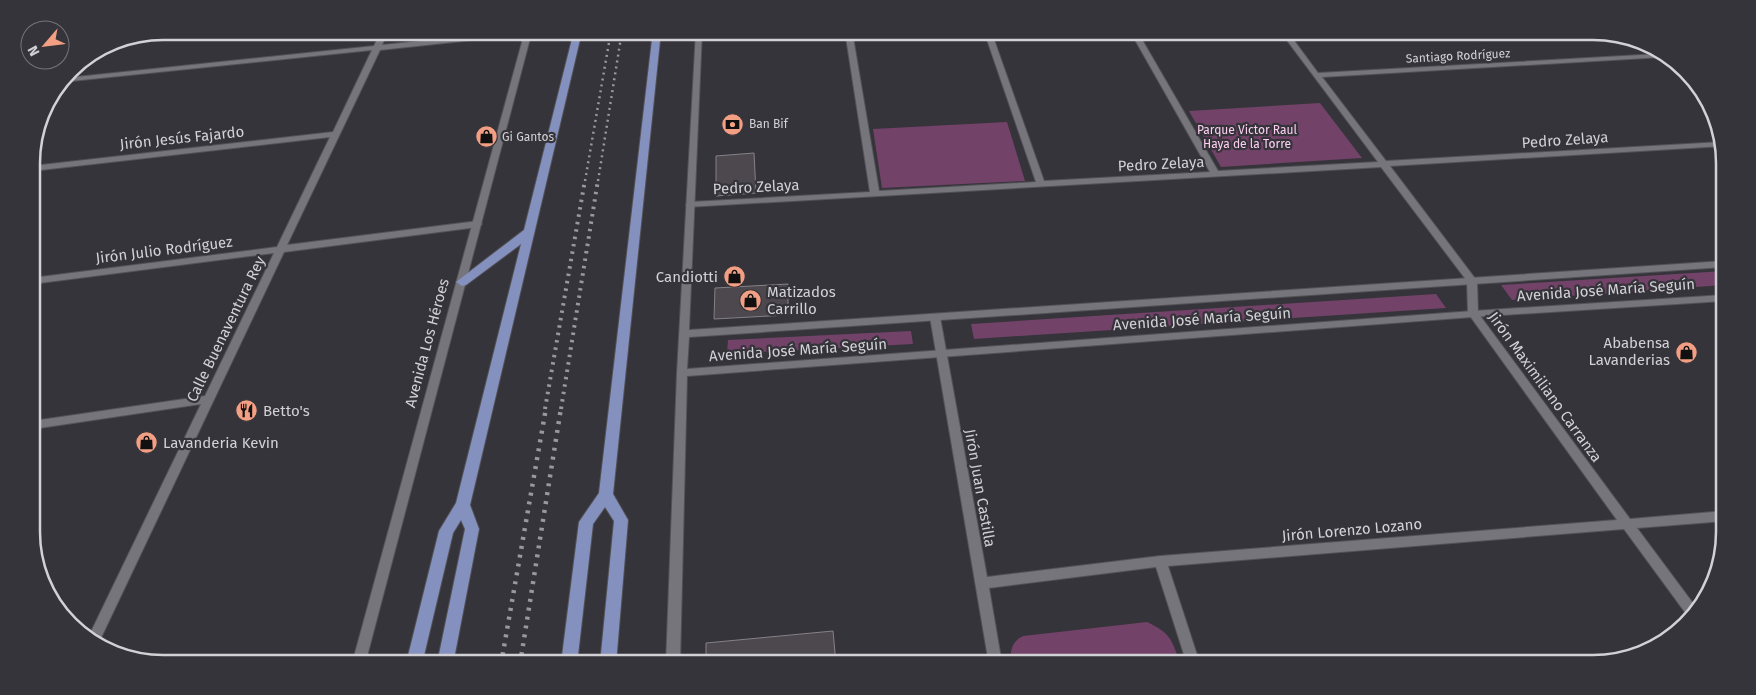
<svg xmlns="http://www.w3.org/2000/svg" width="1756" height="695" font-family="'Fira Sans',sans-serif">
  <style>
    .green { fill: #724268 }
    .building { fill: #4c484e; stroke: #858187 }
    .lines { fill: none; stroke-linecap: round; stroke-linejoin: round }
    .minor-casing { stroke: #535257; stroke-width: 2 }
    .tertiary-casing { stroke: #535257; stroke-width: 2 }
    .primary-casing { stroke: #535257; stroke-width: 2 }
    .minor { fill: #76757c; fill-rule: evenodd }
    .tertiary { fill: #76757c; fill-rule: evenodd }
    .primary { fill: #8491bf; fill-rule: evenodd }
    .rail-far2 { stroke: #99989c; stroke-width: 2.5; stroke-dasharray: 2 4; stroke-linecap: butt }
    .rail-far1 { stroke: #99989c; stroke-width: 4; stroke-dasharray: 2.5 5; stroke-linecap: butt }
    .rail { stroke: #99989c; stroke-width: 4.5; stroke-dasharray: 3 6; stroke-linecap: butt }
    .labels { text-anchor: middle; stroke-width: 4.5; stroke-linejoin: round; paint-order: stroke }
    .far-street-label { font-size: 12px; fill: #d2d1d5; stroke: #35343a }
    .far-poi-label { font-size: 12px; fill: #d2d1d5; stroke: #35343a; text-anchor: start }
    .far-park-label { font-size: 12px; fill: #fdcef1; stroke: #35343a }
    .street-label { font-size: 15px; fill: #d2d1d5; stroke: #35343a }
    .poi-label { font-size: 15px; fill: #d2d1d5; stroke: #35343a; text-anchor: start }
    .rim { fill: none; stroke: #d2d1d5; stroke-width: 2.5 }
  </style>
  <rect width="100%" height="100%" fill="#35343a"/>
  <g class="green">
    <polygon points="1320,103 1362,158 1221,167 1189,111"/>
    <polygon points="1007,122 1025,181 882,188 873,129"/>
    <polygon points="1724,271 1724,285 1512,300 1501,285"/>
    <polygon points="1436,294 1446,308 974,339 971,324"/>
    <polygon points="911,331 913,344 727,354 728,340"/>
    <path d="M1147,622C1170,633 1172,639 1180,664H1011C1010,651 1011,642 1023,636Z"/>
  </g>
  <g class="building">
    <polygon points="754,153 756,193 716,196 716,156"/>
    <polygon points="788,284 788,315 714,319 715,288"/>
    <polygon points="833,631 836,664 706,664 706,643"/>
  </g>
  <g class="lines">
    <defs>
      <g id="minor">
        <polygon points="381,31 388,31 382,45 516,31 532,32 529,34 380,50 287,245 478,221 482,224 478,227 284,252 99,642 89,636 201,404 33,429 33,421 205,396 274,253 32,284 32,278 277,247 330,137 32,171 32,166 333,132 372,50 62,82 66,78 374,46"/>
        <polygon points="845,31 852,31 879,191 1036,182 984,31 991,31 1044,181 1210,172 1130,31 1137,31 1218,171 1378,162 1280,31 1287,31 1318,73 1659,54 1664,57 1322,77 1386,161 1722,142 1724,146 1390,166 1477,281 1478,313 1630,519 1725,511 1725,521 1637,528 1695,606 1688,616 1687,615 1624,529 1168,566 1200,664 1187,664 1156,567 989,588 1002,664 989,664 930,317 935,314 940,317 987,577 1160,556 1617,520 1470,316 1468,314 1467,281 1381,167 687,207 686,205 687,203 690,202 870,192"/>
      </g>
      <g id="tertiary">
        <polygon points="525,31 532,31 365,664 352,664"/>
        <polygon points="696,31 702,31 689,330 1724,261 1724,267 689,337 687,369 1473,311 1724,295 1724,301 1473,317 687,376 680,664 666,664 677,373"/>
      </g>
      <g id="primary">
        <polygon points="574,31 582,31 470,505 479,529 453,664 437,664 465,529 461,520 453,533 422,664 406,664 439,531 456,503 521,244 466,285 462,286 456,282 524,230"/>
        <polygon points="653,31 661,31 613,494 628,520 616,664 600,664 614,521 605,507 593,524 577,664 561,664 579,522 599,493"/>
      </g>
    </defs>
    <use href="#minor" class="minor-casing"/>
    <use href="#tertiary" class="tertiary-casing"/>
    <use href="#primary" class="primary-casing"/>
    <use href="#minor" class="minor"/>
    <use href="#tertiary" class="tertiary"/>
    <use href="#primary" class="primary"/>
    <g class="rail-far2">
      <polyline points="585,181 611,31"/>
      <polyline points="598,181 622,31"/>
    </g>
    <g class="rail-far1">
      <polyline points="545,409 585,180"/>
      <polyline points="561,409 598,180"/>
    </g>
    <g class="rail">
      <polyline points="501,664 546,408"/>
      <polyline points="520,664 561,408"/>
    </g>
  </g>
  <defs>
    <symbol id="bank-disc" viewBox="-11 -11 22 22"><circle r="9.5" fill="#f39f83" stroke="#35343a"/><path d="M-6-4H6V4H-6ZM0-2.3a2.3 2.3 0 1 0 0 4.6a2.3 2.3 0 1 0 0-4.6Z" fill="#111"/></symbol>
    <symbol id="shop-disc" viewBox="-11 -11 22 22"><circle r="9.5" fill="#f39f83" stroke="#35343a"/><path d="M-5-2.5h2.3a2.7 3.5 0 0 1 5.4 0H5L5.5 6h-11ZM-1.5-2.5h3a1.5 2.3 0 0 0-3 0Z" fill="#111"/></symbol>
    <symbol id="restaurant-disc" viewBox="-11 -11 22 22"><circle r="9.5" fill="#f39f83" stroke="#35343a"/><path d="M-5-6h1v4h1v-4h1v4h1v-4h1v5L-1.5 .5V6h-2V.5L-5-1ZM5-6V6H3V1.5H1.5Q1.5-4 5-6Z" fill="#111"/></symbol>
  </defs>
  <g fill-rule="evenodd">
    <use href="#bank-disc" x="720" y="112" width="25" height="25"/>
    <use href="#shop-disc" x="474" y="124" width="25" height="25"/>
    <use href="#shop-disc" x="722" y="264" width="25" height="25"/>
    <use href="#shop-disc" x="738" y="288" width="25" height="25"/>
    <use href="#shop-disc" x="1674" y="340" width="25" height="25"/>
    <use href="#restaurant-disc" x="234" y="398" width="25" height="25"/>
    <use href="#shop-disc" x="134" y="430" width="25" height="25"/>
  </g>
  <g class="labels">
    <g class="far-street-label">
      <text transform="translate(1458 56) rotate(-3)" y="4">Santiago Rodríguez</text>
    </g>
    <g class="far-poi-label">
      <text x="749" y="128">Ban Bif</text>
      <text x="502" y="141">Gi Gantos</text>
    </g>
    <g class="far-park-label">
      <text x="1247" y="134">Parque Victor Raul<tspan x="1247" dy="14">Haya de la Torre</tspan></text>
    </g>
    <g class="street-label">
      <text transform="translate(182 138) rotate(-6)" y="5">Jirón Jesús Fajardo</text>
      <text transform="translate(1565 140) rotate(-4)" y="5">Pedro Zelaya</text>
      <text transform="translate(1161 164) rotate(-3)" y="5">Pedro Zelaya</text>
      <text transform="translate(756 187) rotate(-3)" y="5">Pedro Zelaya</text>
      <text transform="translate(164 250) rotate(-7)" y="5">Jirón Julio Rodríguez</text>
      <text transform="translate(1606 290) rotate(-4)" y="5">Avenida José María Seguín</text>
      <text transform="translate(1202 319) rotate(-4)" y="5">Avenida José María Seguín</text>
      <text transform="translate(226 329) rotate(-64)" y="5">Calle Buenaventura Rey</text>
      <text transform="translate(427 343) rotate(-75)" y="5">Avenida Los Héroes</text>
      <text transform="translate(798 350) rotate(-4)" y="5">Avenida José María Seguín</text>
      <text transform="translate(1545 387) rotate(54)" y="5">Jirón Maximiliano Carranza</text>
      <text transform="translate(980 488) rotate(80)" y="5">Jirón Juan Castilla</text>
      <text transform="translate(1352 530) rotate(-5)" y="5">Jirón Lorenzo Lozano</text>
    </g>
    <g class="poi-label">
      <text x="718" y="282" text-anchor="end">Candiotti</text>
      <text x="767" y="297">Matizados<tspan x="767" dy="17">Carrillo</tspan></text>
      <text x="1670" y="348" text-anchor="end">Ababensa<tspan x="1670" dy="17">Lavanderias</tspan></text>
      <text x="263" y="416">Betto's</text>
      <text x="163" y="448">Lavanderia Kevin</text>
    </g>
  </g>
  <path d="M0 0H1756V695H0ZM163 40H1593A123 123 0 0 1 1716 163V532A123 123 0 0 1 1593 655H163A123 123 0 0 1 40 532V163A123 123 0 0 1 163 40Z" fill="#35343a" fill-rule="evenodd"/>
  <path class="rim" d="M163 40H1593A123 123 0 0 1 1716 163V532A123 123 0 0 1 1593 655H163A123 123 0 0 1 40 532V163A123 123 0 0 1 163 40Z"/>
  <g transform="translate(45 45) rotate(242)"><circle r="24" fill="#35343a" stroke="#747378"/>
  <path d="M0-4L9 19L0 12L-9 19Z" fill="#f39f83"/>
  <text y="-8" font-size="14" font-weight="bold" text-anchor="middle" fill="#d2d1d5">N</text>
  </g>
</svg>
